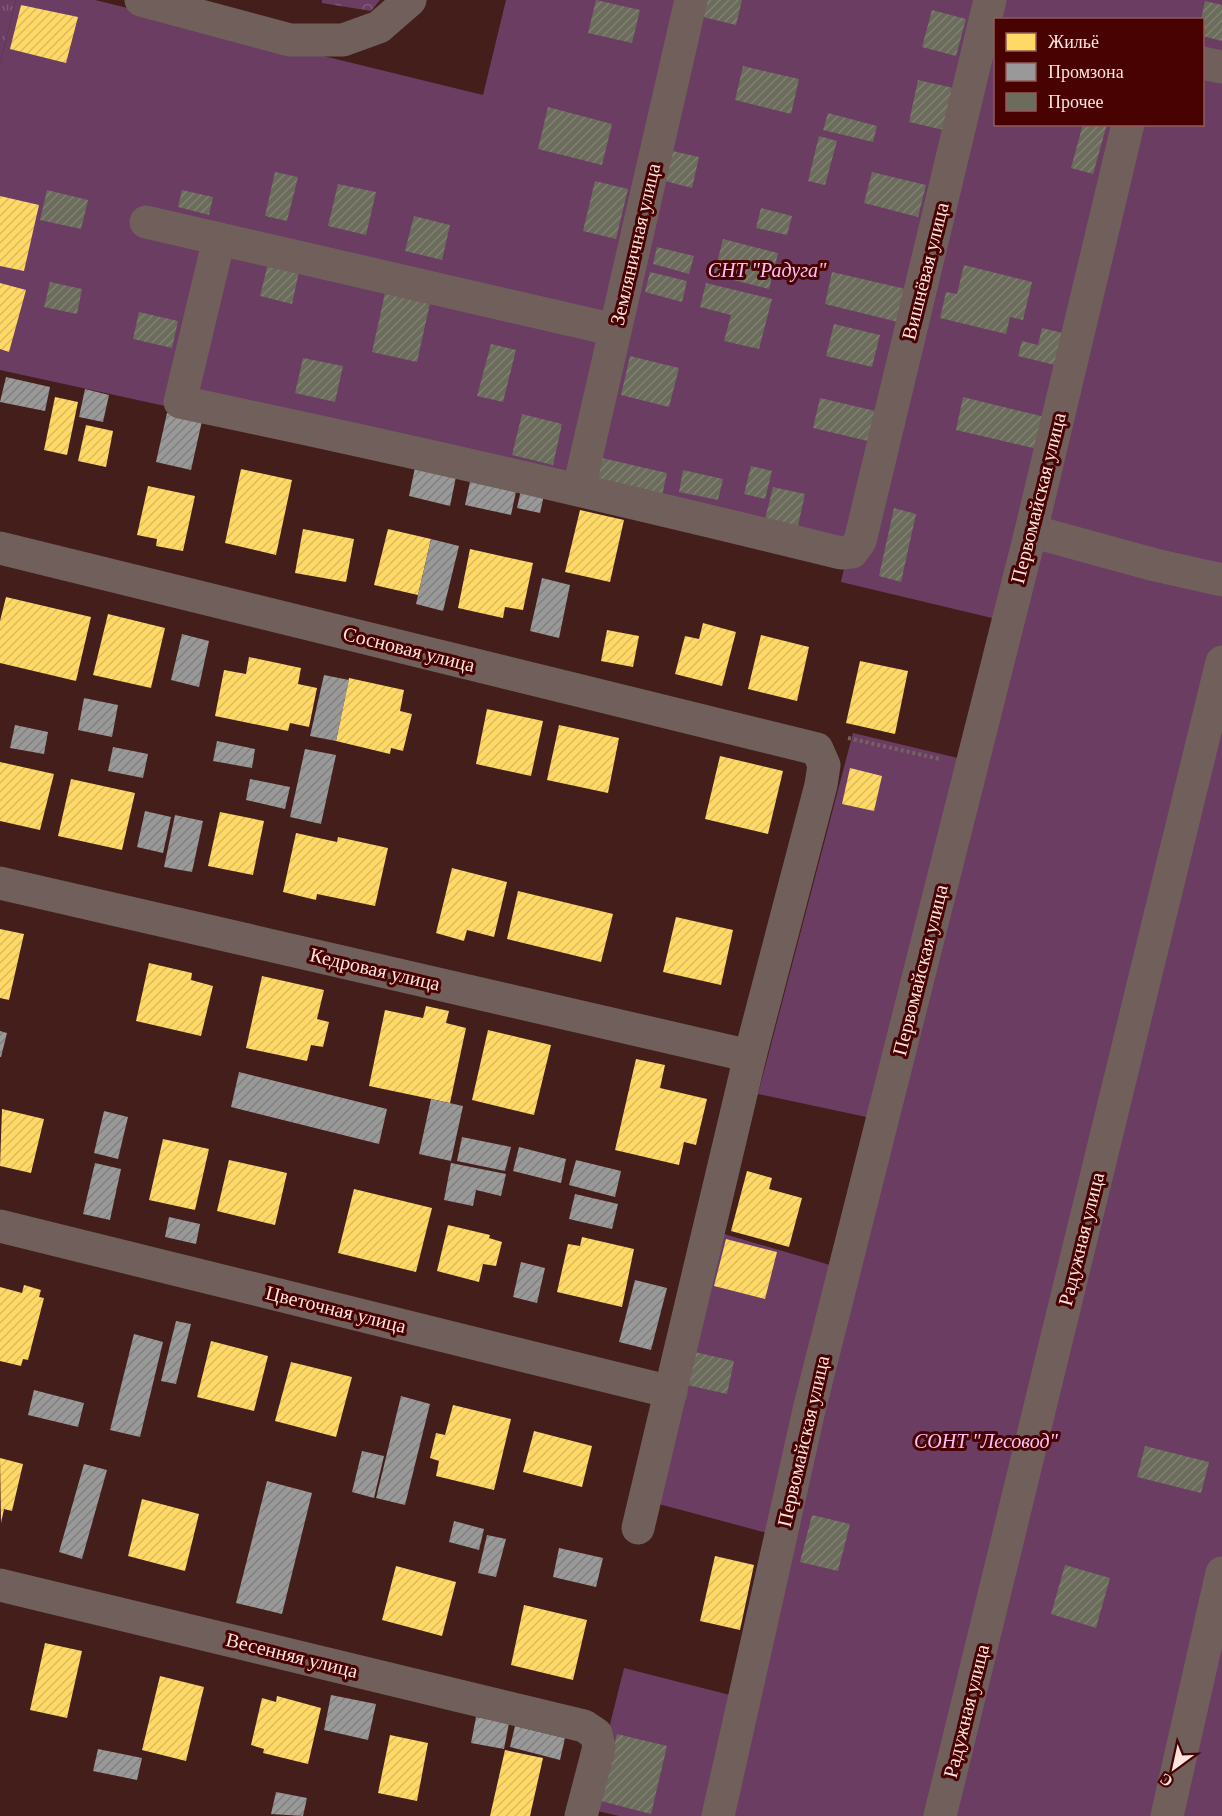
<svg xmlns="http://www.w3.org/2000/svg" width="1222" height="1816" font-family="Georgia,serif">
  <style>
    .grass { fill: url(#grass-tufts) }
    .forest { fill: url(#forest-crowns) }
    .garden { fill: #6b3d63; fill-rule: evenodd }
    .homes { fill: url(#homes-hatch) }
    .industry { fill: url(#industry-hatch) }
    .building { fill: url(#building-hatch) }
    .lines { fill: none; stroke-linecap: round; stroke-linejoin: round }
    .path { stroke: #756362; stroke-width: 4; stroke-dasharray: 3 3; stroke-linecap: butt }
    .minor { stroke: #715f5c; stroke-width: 33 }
    .labels { text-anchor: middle; stroke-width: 6; stroke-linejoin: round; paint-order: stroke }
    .street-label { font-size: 20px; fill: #ffe4e0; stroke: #480201 }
    .park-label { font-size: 20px; font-style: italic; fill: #fec0f9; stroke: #480201 }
  </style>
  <defs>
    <pattern id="grass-tufts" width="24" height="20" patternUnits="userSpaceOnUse" patternTransform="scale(1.5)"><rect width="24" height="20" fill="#6b3d63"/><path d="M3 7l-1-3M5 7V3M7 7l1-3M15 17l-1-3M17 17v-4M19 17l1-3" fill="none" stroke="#815979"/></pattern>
    <pattern id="forest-crowns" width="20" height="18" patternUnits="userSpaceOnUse" patternTransform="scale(1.5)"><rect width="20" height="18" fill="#6b3d63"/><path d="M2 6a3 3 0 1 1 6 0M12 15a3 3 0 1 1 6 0" fill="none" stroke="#815979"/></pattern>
    <pattern id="homes-hatch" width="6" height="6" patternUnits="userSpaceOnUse" patternTransform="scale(1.5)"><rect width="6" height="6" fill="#ffd966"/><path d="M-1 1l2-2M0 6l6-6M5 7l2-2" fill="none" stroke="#dbbb5f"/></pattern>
    <pattern id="industry-hatch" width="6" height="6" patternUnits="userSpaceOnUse" patternTransform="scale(1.5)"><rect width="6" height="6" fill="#999"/><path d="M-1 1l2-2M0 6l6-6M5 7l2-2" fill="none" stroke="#82807f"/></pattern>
    <pattern id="building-hatch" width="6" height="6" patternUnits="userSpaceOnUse" patternTransform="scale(1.5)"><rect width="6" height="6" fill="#6b6c5c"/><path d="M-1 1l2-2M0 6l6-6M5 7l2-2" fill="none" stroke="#818173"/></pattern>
  </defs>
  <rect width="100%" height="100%" fill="#431e1b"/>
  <polygon class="grass" points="0,0 16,0 0,63"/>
  <polygon class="forest" points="322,0 380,0 371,11 322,3"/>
  <path class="garden" d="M16,0H95L483,95L506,0H1222V1816H619L589,1809L624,1668L734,1696L771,1534L655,1503L724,1234L830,1265L871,1118L758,1094L853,733L958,758L992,618L841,582L844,568L229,420L0,370V63ZM996,20H1202V124H996Z"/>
  <g class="homes">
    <polygon points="21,5 78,17 66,63 10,49"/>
    <polygon points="0,196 39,205 24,271 0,266"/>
    <polygon points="0,283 26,290 9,352 0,349"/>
    <polygon points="55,397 78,402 67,455 44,450"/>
    <polygon points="86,425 113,431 106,467 78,461"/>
    <polygon points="241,469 292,480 276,555 225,543"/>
    <polygon points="148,486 195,496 183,551 156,546 157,539 137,535"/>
    <polygon points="580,510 624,520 610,582 565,572"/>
    <polygon points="303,529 354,539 346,582 295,573"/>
    <polygon points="388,529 431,539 418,595 374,585"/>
    <polygon points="470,549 533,563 523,610 505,607 503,618 458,608"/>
    <polygon points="6,597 91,617 76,681 0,663 0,621"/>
    <polygon points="108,614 165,628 151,688 93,675"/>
    <polygon points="703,623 736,632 722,686 675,674 685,636 699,639"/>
    <polygon points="607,630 639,636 633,667 601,661"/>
    <polygon points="761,635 809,647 797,701 748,689"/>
    <polygon points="249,657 301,668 298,684 317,688 309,727 290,723 288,731 215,716 224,670 246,674"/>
    <polygon points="860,661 908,671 895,734 846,723"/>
    <polygon points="349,678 404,690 400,711 412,714 403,751 391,748 390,754 336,741"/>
    <polygon points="487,709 543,721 531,776 476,764"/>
    <polygon points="559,725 619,738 608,793 547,780"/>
    <polygon points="720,756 783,771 768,834 705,819"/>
    <polygon points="0,762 54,774 40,830 0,821"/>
    <polygon points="850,768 882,776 874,811 842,804"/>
    <polygon points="71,779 135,793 122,850 58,836"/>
    <polygon points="220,812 264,821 253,875 208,866"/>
    <polygon points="296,833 337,842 338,837 388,848 375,906 317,894 316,900 283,892"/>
    <polygon points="452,868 507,882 494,937 467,930 464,941 436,933"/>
    <polygon points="518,891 613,914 601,962 507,939"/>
    <polygon points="676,917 733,930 721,985 663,972"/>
    <polygon points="0,929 24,934 9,1000 0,998"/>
    <polygon points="149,963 192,973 191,980 213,986 201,1036 136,1021"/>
    <polygon points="262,976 324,990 317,1019 329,1022 323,1047 311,1045 307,1061 246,1048"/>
    <polygon points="426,1006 449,1011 446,1023 466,1028 450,1103 369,1086 385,1010 423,1018"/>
    <polygon points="488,1030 551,1045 534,1115 472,1100"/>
    <polygon points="636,1059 665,1065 660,1088 707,1099 696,1145 684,1142 679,1165 615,1150"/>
    <polygon points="2,1109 44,1119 31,1173 0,1166"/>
    <polygon points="163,1139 209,1149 195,1210 149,1200"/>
    <polygon points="229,1160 287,1173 275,1225 217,1211"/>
    <polygon points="747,1171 772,1178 769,1189 802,1198 789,1247 731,1231"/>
    <polygon points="354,1189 432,1208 416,1272 338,1253"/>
    <polygon points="448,1225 490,1235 489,1238 502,1242 496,1266 483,1264 479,1282 437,1271"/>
    <polygon points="582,1237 634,1249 622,1307 557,1292 568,1244 580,1246"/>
    <polygon points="726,1239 777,1252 765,1299 714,1286"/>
    <polygon points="24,1285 41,1290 39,1297 44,1298 28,1360 23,1359 21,1366 0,1361 0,1287 22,1293"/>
    <polygon points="211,1341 268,1356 254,1411 197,1397"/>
    <polygon points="291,1362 352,1377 336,1437 275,1421"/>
    <polygon points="453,1405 511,1419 494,1490 436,1476 439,1461 430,1458 436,1433 445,1435"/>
    <polygon points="534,1431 592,1446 582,1487 523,1472"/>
    <polygon points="0,1458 23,1464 12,1511 4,1509 1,1523"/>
    <polygon points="142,1499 199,1514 185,1571 128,1556"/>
    <polygon points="715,1556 754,1565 740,1630 700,1621"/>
    <polygon points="396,1566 456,1582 442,1636 382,1620"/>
    <polygon points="524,1605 587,1620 573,1680 511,1665"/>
    <polygon points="45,1643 82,1651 67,1718 30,1710"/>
    <polygon points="160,1676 204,1687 186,1761 142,1750"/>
    <polygon points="277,1696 321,1708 308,1764 263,1753 264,1749 251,1745 262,1698 276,1702"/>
    <polygon points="390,1735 428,1743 417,1801 378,1793"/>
    <polygon points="505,1750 543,1758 530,1816 490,1816"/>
  </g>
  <g class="industry">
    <polygon points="6,377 50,387 45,411 0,402"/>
    <polygon points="85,389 109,395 103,422 79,417"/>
    <polygon points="167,413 202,421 191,470 156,462"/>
    <polygon points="416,463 457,472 450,506 409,496"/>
    <polygon points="471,477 517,487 511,515 465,505"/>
    <polygon points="521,490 544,495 540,513 517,508"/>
    <polygon points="431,539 459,546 443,611 416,604"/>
    <polygon points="542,578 570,585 559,638 530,631"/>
    <polygon points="182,634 209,641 199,687 171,680"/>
    <polygon points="324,675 349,680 336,741 310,736"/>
    <polygon points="84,698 118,705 112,737 78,730"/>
    <polygon points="15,725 48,732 44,754 10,748"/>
    <polygon points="217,741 255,749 252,768 213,761"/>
    <polygon points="113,747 148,754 143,778 108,771"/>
    <polygon points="305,749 336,755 321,824 290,817"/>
    <polygon points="250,779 290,787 285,809 246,800"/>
    <polygon points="145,811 171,817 163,853 137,847"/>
    <polygon points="175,815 203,821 192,872 164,867"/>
    <polygon points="0,1031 7,1033 1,1057 0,1057"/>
    <polygon points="239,1072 387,1109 379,1144 231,1107"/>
    <polygon points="431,1099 463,1106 451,1161 419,1154"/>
    <polygon points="104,1111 128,1117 118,1159 94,1153"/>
    <polygon points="462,1137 511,1147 505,1171 457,1161"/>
    <polygon points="519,1147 566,1159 561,1183 513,1171"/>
    <polygon points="576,1160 621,1171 615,1197 569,1185"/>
    <polygon points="95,1163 121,1169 110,1220 83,1214"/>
    <polygon points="451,1163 506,1174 501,1196 476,1190 473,1206 444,1200"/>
    <polygon points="575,1194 618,1204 612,1229 569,1219"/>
    <polygon points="169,1217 200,1224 196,1244 165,1237"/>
    <polygon points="521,1262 545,1268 537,1303 513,1297"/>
    <polygon points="635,1280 667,1288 651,1350 619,1342"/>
    <polygon points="176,1321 191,1324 176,1384 161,1381"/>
    <polygon points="134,1334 163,1342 140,1437 110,1430"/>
    <polygon points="34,1390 84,1403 78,1427 28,1415"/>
    <polygon points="401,1396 430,1404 405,1505 376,1498"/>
    <polygon points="362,1451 384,1456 374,1498 352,1492"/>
    <polygon points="84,1464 107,1470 82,1559 59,1552"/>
    <polygon points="267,1481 312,1493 282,1614 236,1603"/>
    <polygon points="454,1521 484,1529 479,1550 449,1542"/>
    <polygon points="487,1535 506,1539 496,1577 478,1573"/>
    <polygon points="559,1548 603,1558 596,1587 553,1577"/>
    <polygon points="331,1695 376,1704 368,1740 324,1730"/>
    <polygon points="476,1717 509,1723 504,1749 471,1743"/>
    <polygon points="515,1726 565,1738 560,1760 510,1747"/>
    <polygon points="98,1749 142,1758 137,1780 93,1771"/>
    <polygon points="276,1792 307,1798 303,1816 271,1814"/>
  </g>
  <g class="building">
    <polygon points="596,0 640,10 632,43 588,33"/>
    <polygon points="703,0 742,0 736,25 699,16"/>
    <polygon points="1205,1 1222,5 1222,41 1202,36 1201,20"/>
    <polygon points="932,10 966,19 956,56 922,47"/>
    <polygon points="743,66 799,79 791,114 735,100"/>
    <polygon points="918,80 958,89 948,131 909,122"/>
    <polygon points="548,107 612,124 602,165 538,149"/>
    <polygon points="828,113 877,126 873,142 823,130"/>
    <polygon points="1083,124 1107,124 1093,174 1071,168"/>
    <polygon points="819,136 837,141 825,185 808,181"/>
    <polygon points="668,150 699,157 692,188 661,180"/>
    <polygon points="275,172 298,177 287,221 265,216"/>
    <polygon points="872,172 926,185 918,217 864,203"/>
    <polygon points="595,181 628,189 616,239 583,231"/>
    <polygon points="338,184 376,192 366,235 328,226"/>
    <polygon points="47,190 88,200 81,229 40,220"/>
    <polygon points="182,190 213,197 209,215 178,207"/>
    <polygon points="761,208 792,216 787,235 756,228"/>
    <polygon points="414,216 450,225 442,260 405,251"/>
    <polygon points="723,239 778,253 769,289 714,275"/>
    <polygon points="657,247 694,256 689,274 653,264"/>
    <polygon points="269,259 300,267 292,304 260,296"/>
    <polygon points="964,265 1032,282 1023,320 1010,317 1006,334 940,318 946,292 957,294"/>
    <polygon points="650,272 687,281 682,302 645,292"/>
    <polygon points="832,272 910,290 902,323 825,304"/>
    <polygon points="50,282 82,289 77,314 44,307"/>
    <polygon points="706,283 772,299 759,349 724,341 731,315 700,307"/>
    <polygon points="385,293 430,303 417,362 372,352"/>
    <polygon points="139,312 178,321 172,348 133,339"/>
    <polygon points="834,324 880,335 872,367 826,356"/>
    <polygon points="1042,328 1063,333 1055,365 1018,356 1022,341 1038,345"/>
    <polygon points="491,344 516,350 503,402 477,396"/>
    <polygon points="630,356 679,368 669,407 621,395"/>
    <polygon points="303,358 343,366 335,402 295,393"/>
    <polygon points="963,397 1045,417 1037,449 956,430"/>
    <polygon points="820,398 880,412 872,442 813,428"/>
    <polygon points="522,414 562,424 553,465 512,455"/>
    <polygon points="602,458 667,473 661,500 596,485"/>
    <polygon points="751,466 772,471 765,499 744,494"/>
    <polygon points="683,470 723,479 718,500 679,492"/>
    <polygon points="773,487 805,494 797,530 764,523"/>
    <polygon points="894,508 916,514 901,582 879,576"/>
    <polygon points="695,1352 734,1361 727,1394 687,1385"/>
    <polygon points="1145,1446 1209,1462 1201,1493 1137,1477"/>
    <polygon points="812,1515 850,1524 838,1571 800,1562"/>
    <polygon points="1065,1565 1110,1578 1096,1628 1051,1614"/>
    <polygon points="617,1734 667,1746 651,1814 601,1801"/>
  </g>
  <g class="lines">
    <polyline class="path" points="848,738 940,759"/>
    <g class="minor">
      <polyline points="141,0 290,40 343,40 379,27 410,0"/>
      <polyline points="1202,63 1222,67"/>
      <polyline points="146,222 615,330"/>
      <path d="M219,239L180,402C401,448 621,499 841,553L852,552L860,541L990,0"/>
      <polyline points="579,488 691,0"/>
      <polyline points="1031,531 1155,565 1222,580"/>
      <polyline points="0,548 817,749 824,765 821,785 750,1056 638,1528"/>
      <polyline points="0,883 750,1056"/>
      <polyline points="0,1226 671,1392"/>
      <polyline points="0,1585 584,1726 596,1734 599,1747 581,1816"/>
      <polyline points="718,1816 809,1410 1031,531 1128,124"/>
      <polyline points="940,1816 1222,662"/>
      <polyline points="1167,1816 1222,1573"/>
    </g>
  </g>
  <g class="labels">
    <g class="street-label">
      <text transform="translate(635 244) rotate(-77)" y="7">Земляничная улица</text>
      <text transform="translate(925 271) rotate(-76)" y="7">Вишнёвая улица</text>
      <text transform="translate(1038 498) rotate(-76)" y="7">Первомайская улица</text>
      <text transform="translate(409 649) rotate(14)" y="7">Сосновая улица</text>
      <text transform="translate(375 969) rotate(13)" y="7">Кедровая улица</text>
      <text transform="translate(920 970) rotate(-76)" y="7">Первомайская улица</text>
      <text transform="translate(1081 1239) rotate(-76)" y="7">Радужная улица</text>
      <text transform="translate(336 1309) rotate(14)" y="7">Цветочная улица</text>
      <text transform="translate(803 1441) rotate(-77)" y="7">Первомайская улица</text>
      <text transform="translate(292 1655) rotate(14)" y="7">Весенняя улица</text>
      <text transform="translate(966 1711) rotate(-76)" y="7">Радужная улица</text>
    </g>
    <g class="park-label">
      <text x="767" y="277">СНТ "Радуга"</text>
      <text x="986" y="1448">СОНТ "Лесовод"</text>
    </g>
  </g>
  <rect x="994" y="18" width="210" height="108" fill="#480201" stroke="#915c5a" stroke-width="1.5"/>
  <rect x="1006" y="33" width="30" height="18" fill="#ffd966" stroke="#915c5a" stroke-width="1.5"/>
  <text x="1048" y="48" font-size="18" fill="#ffe4e0">Жильё</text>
  <rect x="1006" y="63" width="30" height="18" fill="#999999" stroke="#915c5a" stroke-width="1.5"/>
  <text x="1048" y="78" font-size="18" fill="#ffe4e0">Промзона</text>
  <rect x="1006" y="93" width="30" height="18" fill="#6b6c5c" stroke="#915c5a" stroke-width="1.5"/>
  <text x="1048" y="108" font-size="18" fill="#ffe4e0">Прочее</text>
  <g transform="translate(1174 1768) rotate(213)" stroke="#480201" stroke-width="4.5" paint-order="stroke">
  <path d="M0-4.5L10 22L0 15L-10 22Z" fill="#ffe4e0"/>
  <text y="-9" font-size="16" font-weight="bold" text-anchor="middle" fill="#ffe4e0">С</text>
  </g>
</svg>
